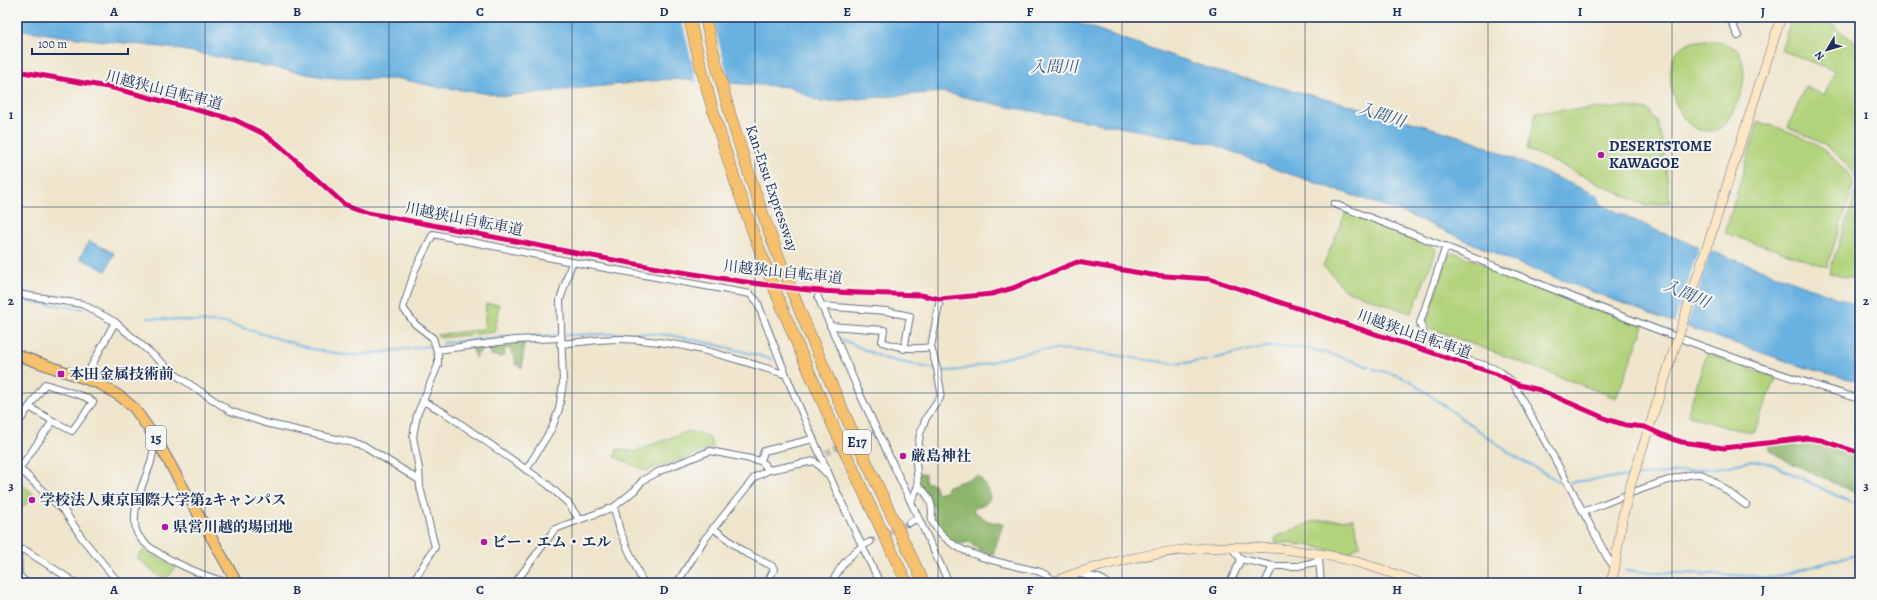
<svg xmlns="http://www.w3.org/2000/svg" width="1877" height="600" font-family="Alegreya,'Noto Serif JP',serif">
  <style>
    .green { fill: #b2d37b; stroke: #66816c }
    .forest { fill: #8db56b; stroke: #547264 }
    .water { fill: #68b1e0; stroke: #42709f }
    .pier { fill: #efe5cc }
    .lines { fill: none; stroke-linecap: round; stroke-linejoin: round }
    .stream { stroke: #68b1e0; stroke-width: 2 }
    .minor-tunnel { stroke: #c5c1b6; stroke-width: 6; stroke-dasharray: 6 3; stroke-linecap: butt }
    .minor-casing { stroke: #656f84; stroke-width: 8 }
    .secondary-casing { stroke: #656f84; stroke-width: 10 }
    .primary-casing { stroke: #656f84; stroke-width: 12 }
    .motorway-casing { stroke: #656f84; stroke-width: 12 }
    .minor { stroke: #fff; stroke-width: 6 }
    .secondary { stroke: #fce6c4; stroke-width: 9 }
    .primary { stroke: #f7c06c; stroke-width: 10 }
    .motorway { stroke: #f7c06c; stroke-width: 11 }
    .secondary-bridge-casing { stroke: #656f84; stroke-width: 10; stroke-linecap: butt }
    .secondary-bridge { stroke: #fce6c4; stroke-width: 9 }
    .cycleway-casing { stroke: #f6f6f2; stroke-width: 8 }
    .cycleway { stroke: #d6006c; stroke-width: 5 }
    .grid { fill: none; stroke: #1b2f5e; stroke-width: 1; stroke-opacity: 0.55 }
    .poi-dot { fill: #b5179e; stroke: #f6f6f2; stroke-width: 1.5 }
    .labels { text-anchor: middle; stroke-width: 4; stroke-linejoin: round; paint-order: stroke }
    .shield { fill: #f6f6f2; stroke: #5d6b8a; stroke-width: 1 }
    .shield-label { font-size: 14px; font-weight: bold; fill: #1b2f5e }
    .street-label { font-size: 15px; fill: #1b2f5e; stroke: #f6f6f2 }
    .poi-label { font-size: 15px; font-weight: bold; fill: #1b2f5e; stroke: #f6f6f2; text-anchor: start }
    .water-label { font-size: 16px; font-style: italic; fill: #325685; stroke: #f6f6f2 }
    .neatline { fill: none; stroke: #1b2f5e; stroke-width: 1.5 }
    .grid-label { font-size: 13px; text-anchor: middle; font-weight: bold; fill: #1b2f5e }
  </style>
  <rect width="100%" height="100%" fill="#f6f6f2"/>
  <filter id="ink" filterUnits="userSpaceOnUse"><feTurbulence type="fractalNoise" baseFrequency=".025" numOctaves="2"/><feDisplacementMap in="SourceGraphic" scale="8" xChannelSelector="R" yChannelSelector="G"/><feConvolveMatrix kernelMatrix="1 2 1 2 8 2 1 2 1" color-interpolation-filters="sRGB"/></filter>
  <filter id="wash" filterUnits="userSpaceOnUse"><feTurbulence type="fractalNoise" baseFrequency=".012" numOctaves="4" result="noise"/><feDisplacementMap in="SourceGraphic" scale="16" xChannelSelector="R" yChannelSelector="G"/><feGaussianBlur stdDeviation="0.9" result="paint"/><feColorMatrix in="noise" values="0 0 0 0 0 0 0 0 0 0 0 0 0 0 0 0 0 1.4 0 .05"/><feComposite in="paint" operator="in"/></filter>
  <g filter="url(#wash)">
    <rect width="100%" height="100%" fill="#efe5cc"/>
    <g class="green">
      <path d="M1792,17H1822L1860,46V279L1845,277L1829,273L1859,184C1840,150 1822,142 1788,127L1805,87L1824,95L1835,71L1781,50Z"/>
      <path d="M1706,40L1727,44L1738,50C1747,69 1745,88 1736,105C1732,113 1727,123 1720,128C1716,131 1711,131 1706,131C1676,131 1660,71 1678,50C1685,42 1697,41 1706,40Z"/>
      <polygon points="1624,107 1649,110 1658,124 1663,145 1670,202 1646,206 1527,149 1536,112"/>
      <path d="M1758,122C1799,133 1830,146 1854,183L1827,267L1725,233Z"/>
      <polygon points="1346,212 1435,248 1436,252 1412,312 1410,313 1343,289 1334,276 1323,266"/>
      <polygon points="1455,253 1644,326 1616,398 1427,327 1426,322 1448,257 1451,254"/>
      <polygon points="486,304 499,304 495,332 440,338 437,335 484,329"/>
      <polygon points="1707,353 1776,378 1754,432 1729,428 1689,416 1689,409"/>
      <polygon points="688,431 709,437 713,448 647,471 615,457 617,449 633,452"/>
      <polygon points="17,480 34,495 17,513"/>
      <polygon points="1353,519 1360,545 1347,554 1307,545 1275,542 1276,537 1314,521"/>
      <polygon points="143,550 176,567 165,581 137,558"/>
    </g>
    <g class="forest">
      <path d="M524,342L522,368L515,364C516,359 513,351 508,348L504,350L505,355L500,357L491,355L488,350L483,348L475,358L473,348Z"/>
      <polygon points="1815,440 1860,454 1860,495 1787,461 1772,452 1768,446 1788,441"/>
      <path d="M921,473L925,474V482L934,484L937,493L945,491L948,486L978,476C984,482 996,496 986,503C981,506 976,506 973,511L988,521L1003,524L993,554L978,550L969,542L960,544L951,540L935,522L934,509L919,485L918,474Z"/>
    </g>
    <g class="water">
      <polygon points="17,17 1061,17 1216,71 1381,113 1469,139 1596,195 1600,204 1660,232 1860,306 1860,382 1803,367 1653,315 1517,263 1402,212 1275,169 1213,144 1009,107 942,92 820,102 790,87 670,79 505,96 432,86 401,79 353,79 323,77 171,48 60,36 17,29"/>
      <polygon points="89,241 114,253 106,271 80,258"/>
    </g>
    <g class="pier">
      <polygon points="681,17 712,17 730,84 697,83"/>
      <polygon points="1700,245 1711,249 1686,328 1674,324"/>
    </g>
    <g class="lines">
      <g class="stream">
        <polyline points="17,300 83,309"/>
        <polyline points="147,318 227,323 312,349 344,355 360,355 430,346"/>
        <polyline points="838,338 886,359 935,369"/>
        <polyline points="443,343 500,337 641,333 670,335 709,343 772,359"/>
        <path d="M1213,359C1231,355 1249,349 1267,347C1298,344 1341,355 1369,367"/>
        <polyline points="1373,369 1397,375 1412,382 1511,454 1558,481 1565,482"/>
        <path d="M939,370C961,375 1000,358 1023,353C1073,342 1125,360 1175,363C1186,364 1198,361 1208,360"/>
        <polyline points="1637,476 1725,467 1753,460 1772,464 1860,507"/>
        <polyline points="1570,482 1631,476"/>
        <polyline points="1626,571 1736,575 1772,578 1860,553"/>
      </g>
    </g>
  </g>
  <g filter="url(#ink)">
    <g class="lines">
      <g class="minor-tunnel">
        <polyline points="826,453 872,432"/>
        <polyline points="870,542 909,523"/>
      </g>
      <defs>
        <g id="minor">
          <polyline points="1729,17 1738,36"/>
          <path d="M1334,204C1509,269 1681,346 1860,399"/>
          <path d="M1446,246L1420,323C1428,359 1470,357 1497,370C1503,373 1507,378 1512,381L1570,487L1607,557L1614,567"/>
          <polyline points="17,294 82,304 115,322 176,375 230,411 265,423 363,445 419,480"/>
          <polyline points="818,297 859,392 949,583"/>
          <polyline points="822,306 886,311 910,316 904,349"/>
          <path d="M830,326L884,330L882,342C901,348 911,350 931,347"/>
          <path d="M560,344C580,342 601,339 621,339C678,340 731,357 784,374"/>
          <polyline points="437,350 515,340 560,338"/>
          <polyline points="85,378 115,322"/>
          <polyline points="423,402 429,404 445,413 547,484 568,503 579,519"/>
          <polyline points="29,407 53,421"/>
          <polyline points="17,425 45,384 85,397 93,402 72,431 53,421 20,468"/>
          <path d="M156,439C153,447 153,456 150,465C143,484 131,509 136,530C142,553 207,577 229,583"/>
          <polyline points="761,461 764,451 813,439"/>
          <polyline points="17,466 65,512 82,538 119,583"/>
          <polyline points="526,470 552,428 559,409 563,383 560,300 572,262"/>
          <path d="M918,486C926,492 932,501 932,512C932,515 931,518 932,521C935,528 944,537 950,542C966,555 999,562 1019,567C1033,570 1045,571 1055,582"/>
          <polyline points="911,502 918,486 916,462 920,434 926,418 940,398 941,392 937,369 931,347 940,299"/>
          <polyline points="614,507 620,531 643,583"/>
          <path d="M1583,512C1604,504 1687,468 1703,475C1718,482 1732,496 1746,505"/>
          <polyline points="909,523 918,518"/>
          <polyline points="713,528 744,552 772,566 774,569 767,583"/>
          <polyline points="1231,547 1241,559 1273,566"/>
          <polyline points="17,550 25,550 76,583"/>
          <polyline points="18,550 19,576 27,583"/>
          <polyline points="1319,559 1321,583"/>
          <path d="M1078,573C1088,578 1099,575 1107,583"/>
          <path d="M412,583L435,547L420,487L419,469L413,437L417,415L438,365V355L433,338L415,324L403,308L415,270L433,234L572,262L750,294L757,301C793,397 835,491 880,583"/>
          <polyline points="515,583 555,529 614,507 635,490 643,480 662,470 710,451 761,461 769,470"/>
          <polyline points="677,583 704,540 755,477 769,470 814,461 826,473"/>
          <path d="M832,583C840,566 853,550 870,542"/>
          <polyline points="1230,583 1241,559"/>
          <polyline points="1265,583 1273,566 1298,566 1319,561"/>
        </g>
        <g id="secondary">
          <path d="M1052,583C1075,572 1100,566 1124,560C1196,543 1272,543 1345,559C1370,565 1395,574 1420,583"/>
          <polyline points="1610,583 1614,572 1622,520"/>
        </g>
        <polyline id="primary" points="17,355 100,384 121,397 134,408 156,439 237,583"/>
        <g id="motorway">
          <path d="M689,17C733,215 819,401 907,583"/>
          <path d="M705,17C749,215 836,401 924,583"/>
        </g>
      </defs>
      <use href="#minor" class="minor-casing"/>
      <use href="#secondary" class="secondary-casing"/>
      <use href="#primary" class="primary-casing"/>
      <use href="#motorway" class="motorway-casing"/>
      <use href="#minor" class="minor"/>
      <use href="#secondary" class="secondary"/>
      <use href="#primary" class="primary"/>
      <use href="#motorway" class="motorway"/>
      <defs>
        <polyline id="secondary-bridge" points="1622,520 1630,487 1781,17"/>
      </defs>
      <use href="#secondary-bridge" class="secondary-bridge-casing"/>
      <use href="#secondary-bridge" class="secondary-bridge"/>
      <defs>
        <path id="cycleway" d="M17,71L113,88L235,120L262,133L278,144L344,204L368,213C512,239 655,272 800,289C840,294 881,293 921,295L940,299L992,294L1013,288L1077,262L1152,275L1210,279L1496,374L1519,385L1540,390L1609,420L1626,425L1645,427L1672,439L1682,442L1724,448L1807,438L1821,440L1860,453"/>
      </defs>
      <use href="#cycleway" class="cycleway-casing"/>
      <use href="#cycleway" class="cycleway"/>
    </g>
  </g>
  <path class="grid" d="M205,17V583M389,17V583M572,17V583M755,17V583M938,17V583M1122,17V583M1305,17V583M1488,17V583M1672,17V583M17,207H1860M17,393H1860"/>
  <g class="poi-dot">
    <circle cx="1601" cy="155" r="4"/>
    <rect x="57" y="370" width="8" height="8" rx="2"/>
    <circle cx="903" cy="456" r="4"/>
    <circle cx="32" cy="500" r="4"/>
    <circle cx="165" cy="527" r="4"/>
    <circle cx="484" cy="542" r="4"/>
  </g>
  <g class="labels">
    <g class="shield">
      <rect x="146" y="426" width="20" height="24" rx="3"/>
      <rect x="843" y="430" width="28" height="24" rx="3"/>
    </g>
    <g class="shield-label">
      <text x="156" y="443">15</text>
      <text x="857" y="447">E17</text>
    </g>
    <g class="street-label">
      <text transform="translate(164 90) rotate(14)" y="5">川越狭山自転車道</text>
      <text transform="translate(772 188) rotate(71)" y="5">Kan-Etsu Expressway</text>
      <text transform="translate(464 219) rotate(11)" y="5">川越狭山自転車道</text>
      <text transform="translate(783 272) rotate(6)" y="5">川越狭山自転車道</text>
      <text transform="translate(1414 334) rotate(19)" y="5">川越狭山自転車道</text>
    </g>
    <g class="poi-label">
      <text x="1609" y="151">DESERTSTOME<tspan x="1609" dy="17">KAWAGOE</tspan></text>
      <text x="69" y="379">本田金属技術前</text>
      <text x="911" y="461">厳島神社</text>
      <text x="40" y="505">学校法人東京国際大学第2キャンパス</text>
      <text x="173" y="532">県営川越的場団地</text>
      <text x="492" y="547">ビー・エム・エル</text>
    </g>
    <g class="water-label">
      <text x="1054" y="72">入間川</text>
      <text transform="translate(1382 114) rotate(18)" y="6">入間川</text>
      <text transform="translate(1687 293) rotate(23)" y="6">入間川</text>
    </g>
  </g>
  <rect width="1877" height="600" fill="none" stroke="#f6f6f2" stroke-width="44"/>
  <g transform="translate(1827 50) rotate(232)" stroke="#f6f6f2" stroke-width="3" paint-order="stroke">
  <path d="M0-3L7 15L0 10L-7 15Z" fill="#1b2f5e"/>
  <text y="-6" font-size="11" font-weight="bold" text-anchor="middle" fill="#1b2f5e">N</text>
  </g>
  <path d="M32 48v6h96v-6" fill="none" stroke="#1b2f5e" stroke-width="2"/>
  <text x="38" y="48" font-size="12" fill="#1b2f5e" stroke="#f6f6f2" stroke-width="3" paint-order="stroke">100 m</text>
  <rect x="22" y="22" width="1833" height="556" class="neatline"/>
  <g class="grid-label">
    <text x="114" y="16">A</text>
    <text x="297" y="16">B</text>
    <text x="480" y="16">C</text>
    <text x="664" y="16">D</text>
    <text x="847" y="16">E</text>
    <text x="1030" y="16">F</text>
    <text x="1213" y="16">G</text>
    <text x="1397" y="16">H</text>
    <text x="1580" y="16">I</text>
    <text x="1763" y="16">J</text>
    <text x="11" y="119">1</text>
    <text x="1866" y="119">1</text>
    <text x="11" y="305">2</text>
    <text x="1866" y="305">2</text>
    <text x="11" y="490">3</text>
    <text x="1866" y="490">3</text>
    <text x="114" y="594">A</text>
    <text x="297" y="594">B</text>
    <text x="480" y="594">C</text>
    <text x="664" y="594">D</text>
    <text x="847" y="594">E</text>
    <text x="1030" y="594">F</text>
    <text x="1213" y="594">G</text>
    <text x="1397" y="594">H</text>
    <text x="1580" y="594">I</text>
    <text x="1763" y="594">J</text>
  </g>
</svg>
